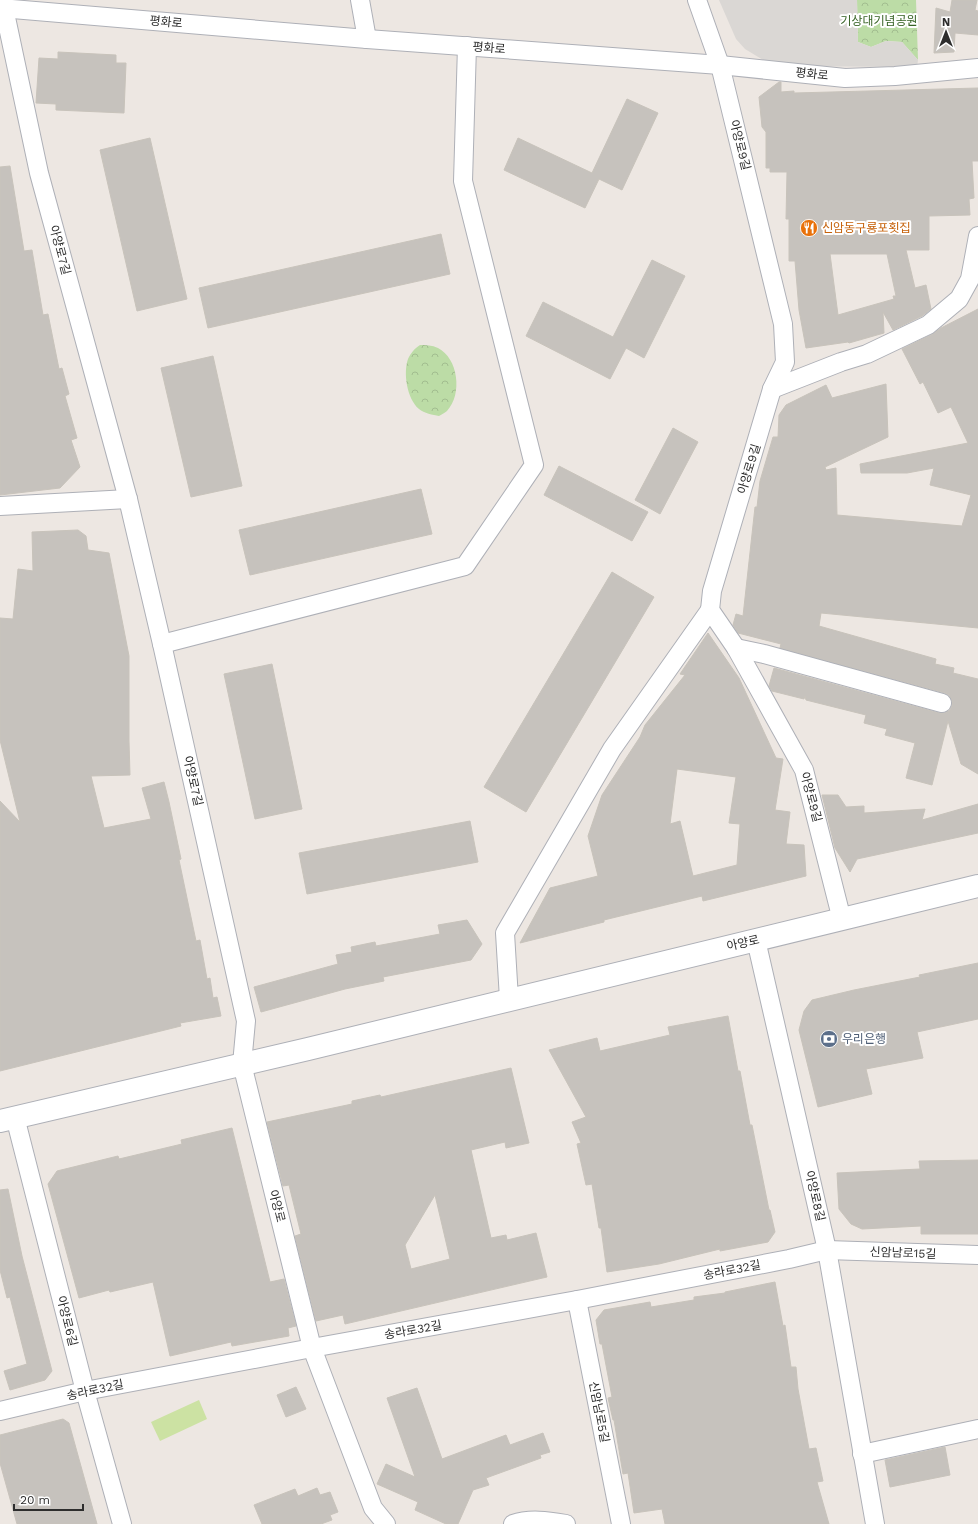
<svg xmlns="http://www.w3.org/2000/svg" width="978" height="1524" font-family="'Work Sans','Noto Sans KR',sans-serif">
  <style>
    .forest { fill: url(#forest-crowns) }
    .pitch { fill: #cce2a3 }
    .plaza { fill: #dad7d4 }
    .building { fill: #c6c2bd; stroke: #c8c3bb; fill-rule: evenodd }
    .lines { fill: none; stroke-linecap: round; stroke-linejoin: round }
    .street-casing { stroke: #aeb0b7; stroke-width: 20 }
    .secondary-casing { stroke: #aeb0b7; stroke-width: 24 }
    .street { stroke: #fff; stroke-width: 18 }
    .secondary { stroke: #fff; stroke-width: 22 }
    .labels { text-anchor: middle; stroke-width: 4; stroke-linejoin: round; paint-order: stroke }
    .park-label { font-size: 12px; fill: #376325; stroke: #fff }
    .street-label { font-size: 12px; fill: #2d2d2d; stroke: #fff }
    .food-label { font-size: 12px; fill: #c56008; stroke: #fff; text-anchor: start }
    .service-label { font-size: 12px; fill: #4e5e75; stroke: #fff; text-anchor: start }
  </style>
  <defs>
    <pattern id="forest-crowns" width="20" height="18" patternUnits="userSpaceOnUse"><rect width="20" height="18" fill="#bcdca6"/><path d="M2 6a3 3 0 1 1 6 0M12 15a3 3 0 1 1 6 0" fill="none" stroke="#a2bd8f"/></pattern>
  </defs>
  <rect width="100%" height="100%" fill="#ede7e2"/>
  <g class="forest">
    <polygon points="857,0 916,0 918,60 902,42 886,41 871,47 858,42"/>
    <path d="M420,345C426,345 432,345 438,348C458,358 463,394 447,411C445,413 442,414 439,416C433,415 424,413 419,409C407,399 403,373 408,359C411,353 414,349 420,345Z"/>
  </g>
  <polygon class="pitch" points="199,1400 207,1419 160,1441 151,1422"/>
  <polygon class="plaza" points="719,0 857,0 858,42 871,47 886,41 902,42 918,60 917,67 773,66 745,49 736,39"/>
  <g class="building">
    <polygon points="952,0 977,0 975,10 978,11 978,35 955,33 954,52 934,53 936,8 950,12"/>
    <polygon points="58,52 116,55 116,63 126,63 124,113 56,110 56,104 36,103 39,58 58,59"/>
    <path d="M779,82H781V92L794,91V93L978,88V161H972L974,198L969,199L970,215L929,216V250H906L915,288L926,285L931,309L922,316L893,330L883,312L884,333L849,343L848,342L806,348L799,310L795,261H789V219H786L787,172H770V168H766V132L762,127L759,97ZM830,254H887L896,296H893L894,299L838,315Z"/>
    <polygon points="627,99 658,113 622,190 599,179 585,208 504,170 518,138 592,173"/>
    <polygon points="150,138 187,299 137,311 100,150"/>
    <polygon points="10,166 24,251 32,250 43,315 48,314 59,369 62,368 69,394 65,396 77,438 71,440 80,467 60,488 0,495 0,167"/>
    <polygon points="441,234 450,274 208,328 199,288"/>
    <polygon points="652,260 685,276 644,358 626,348 610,379 526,336 543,302 613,337"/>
    <polygon points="978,309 978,628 821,613 819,626 936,659 935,664 954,668 953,673 978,679 978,774 961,764 948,721 932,785 906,778 915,743 885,735 887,729 864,723 866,715 806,700 805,696 804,699 772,691 769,686 774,668 939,713 945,713 950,710 952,706 952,701 949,695 945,693 780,648 781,644 738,633 733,625 736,614 743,616 755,507 757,507 760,481 773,437 778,437 779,415 786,405 826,385 832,398 886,384 888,437 825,467 826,470 836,468 837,515 962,526 971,495 930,485 934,468 907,473 861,473 860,464 968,443 951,407 938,413 923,382 920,384 902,349 933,334 941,328"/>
    <polygon points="213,356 242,486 191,497 161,368"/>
    <polygon points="673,428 698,442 660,514 635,500"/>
    <polygon points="559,466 648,512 632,541 544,495"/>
    <polygon points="421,489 432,534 250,575 239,530"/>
    <polygon points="78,530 86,536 88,550 109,553 129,656 129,741 130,775 91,776 104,828 151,819 142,788 164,782 169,802 181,859 179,860 196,941 200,940 207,979 210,978 213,998 217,997 221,1016 180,1023 181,1026 0,1071 0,801 20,822 0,740 0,618 13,619 18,569 33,571 32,532"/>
    <polygon points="612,572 654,597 526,812 484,787"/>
    <path d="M708,633L739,678L776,758L783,759L775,810L790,812L786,844L804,845L806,876L703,901L702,896L604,920V922L520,943L550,888L598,876L588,836L602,795L640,737L645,725L685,675L680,674ZM677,769L736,777L729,823L740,824L737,865L693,876L680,821L670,824Z"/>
    <polygon points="272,664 302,809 255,819 224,674"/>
    <polygon points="822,795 838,795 846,807 864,806 864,813 925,809 922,820 978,804 978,833 857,859 850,872 835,848"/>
    <polygon points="470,821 478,862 307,894 299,853"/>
    <polygon points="467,920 482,944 471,960 383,977 384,981 345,989 261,1012 254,987 338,964 336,955 352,952 351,947 375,942 376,946 440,934 438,925"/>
    <polygon points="978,963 978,1019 917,1032 923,1058 866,1069 872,1094 818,1107 799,1030 804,1011 812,1000 854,990 920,977 919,975"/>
    <polygon points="728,1016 738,1071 740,1071 750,1125 752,1125 769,1210 770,1210 775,1232 768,1242 720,1251 720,1249 659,1264 607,1272 601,1228 599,1228 592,1184 586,1185 577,1144 581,1143 572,1122 586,1117 549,1050 597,1038 600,1051 670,1035 668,1027"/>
    <path d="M511,1068L529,1143L506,1148L505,1142L471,1150L491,1238L506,1235L507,1240L536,1233L547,1277L345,1324L343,1315L316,1321L295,1236L301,1234L289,1185L283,1186L267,1122L352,1104V1101L380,1095L381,1097ZM435,1195L450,1259L411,1269L405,1245Z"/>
    <polygon points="232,1128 270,1282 284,1279 296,1326 288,1328 289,1336 232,1346 231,1342 170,1356 153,1282 110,1292 109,1290 79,1298 48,1184 57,1171 118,1156 119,1159 182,1144 181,1140"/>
    <polygon points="978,1160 978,1234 921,1234 921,1226 862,1229 851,1224 839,1209 837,1173 920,1169 919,1161"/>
    <polygon points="8,1189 22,1256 52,1371 45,1380 10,1390 4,1371 27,1364 10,1297 7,1298 0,1270 0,1190"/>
    <polygon points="775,1282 783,1326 785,1325 791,1367 796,1367 798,1389 809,1449 816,1448 823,1481 817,1482 829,1524 665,1524 662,1509 634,1513 628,1473 623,1474 614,1420 613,1420 608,1398 612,1397 602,1344 600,1344 596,1320 604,1310 650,1302 651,1307 694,1300 694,1297 725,1293 725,1292"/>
    <polygon points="296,1387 306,1409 286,1417 277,1395"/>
    <polygon points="417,1388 442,1459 506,1435 510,1445 543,1433 550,1452 540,1455 541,1458 486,1478 489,1485 473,1490 458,1524 446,1524 415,1510 418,1502 377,1484 386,1464 415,1477 387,1398"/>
    <polygon points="63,1419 69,1423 97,1524 17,1524 0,1463 0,1435"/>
    <polygon points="945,1447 950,1475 890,1487 885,1460"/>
    <polygon points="317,1488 320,1495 330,1492 338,1512 330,1515 332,1520 321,1524 262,1524 254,1505 295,1489 298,1496"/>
  </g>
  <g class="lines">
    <defs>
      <g id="street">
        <polyline points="1,0 4,8 39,173 128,499 162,644 246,1021 242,1064 312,1348 373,1508 386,1524"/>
        <polyline points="360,0 367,39"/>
        <polyline points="697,0 720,65 783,324 785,362 772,389 712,591 710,610 736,648 804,770 842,920"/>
        <polyline points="0,8 367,39 720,65 845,78 895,76 978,68"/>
        <polyline points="772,389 841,362 867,354 928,325 959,299 970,279 978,236"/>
        <polyline points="0,506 128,499"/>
        <polyline points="162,644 465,566 534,465 463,181 467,46"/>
        <polyline points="736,648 764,654 942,703"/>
        <polyline points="756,940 827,1250 875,1524"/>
        <polyline points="509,999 505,933 612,749 710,610"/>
        <polyline points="15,1117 85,1391 122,1524"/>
        <polyline points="577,1300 621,1524"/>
        <polyline points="0,1411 85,1391 312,1348 577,1300 789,1259 827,1250 978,1255"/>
        <polyline points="862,1454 978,1429"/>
        <path d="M513,1524C530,1518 548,1521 566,1524"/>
      </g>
      <polyline id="secondary" points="0,1121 308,1049 978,886"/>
    </defs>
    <use href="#street" class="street-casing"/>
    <use href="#secondary" class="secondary-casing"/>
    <use href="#street" class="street"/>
    <use href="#secondary" class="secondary"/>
  </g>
  <defs>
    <symbol id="restaurant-disc" viewBox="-11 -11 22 22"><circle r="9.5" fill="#e8710a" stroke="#fff"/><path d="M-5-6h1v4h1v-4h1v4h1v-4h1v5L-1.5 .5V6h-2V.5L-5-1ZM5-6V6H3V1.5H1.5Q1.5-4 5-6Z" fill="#fff"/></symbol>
    <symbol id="bank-disc" viewBox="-11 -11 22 22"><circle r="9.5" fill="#5c6f8a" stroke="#fff"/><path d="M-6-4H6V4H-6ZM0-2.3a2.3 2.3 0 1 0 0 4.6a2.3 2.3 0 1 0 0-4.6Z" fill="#fff"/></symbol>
  </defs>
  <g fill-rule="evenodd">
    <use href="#restaurant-disc" x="799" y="218" width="20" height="20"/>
    <use href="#bank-disc" x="819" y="1029" width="20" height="20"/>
  </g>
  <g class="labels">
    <g class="park-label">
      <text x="879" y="25">기상대기념공원</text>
    </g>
    <g class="street-label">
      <text transform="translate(166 22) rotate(5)" y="4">평화로</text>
      <text transform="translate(489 48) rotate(4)" y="4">평화로</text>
      <text transform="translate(812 74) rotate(6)" y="4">평화로</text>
      <text transform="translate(740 145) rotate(76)" y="4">아양로9길</text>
      <text transform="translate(60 250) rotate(75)" y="4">아양로7길</text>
      <text transform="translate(749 469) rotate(-73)" y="4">아양로9길</text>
      <text transform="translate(193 781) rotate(77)" y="4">아양로7길</text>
      <text transform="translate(811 797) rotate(75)" y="4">아양로9길</text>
      <text transform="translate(743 943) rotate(-13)" y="4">아양로</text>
      <text transform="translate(815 1196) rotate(77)" y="4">아양로8길</text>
      <text transform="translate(277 1206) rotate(76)" y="4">아양로</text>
      <text transform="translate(903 1253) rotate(2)" y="4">신암남로15길</text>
      <text transform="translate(732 1270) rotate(-11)" y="4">송라로32길</text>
      <text transform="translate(67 1321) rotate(76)" y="4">아양로6길</text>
      <text transform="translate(413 1330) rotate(-10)" y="4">송라로32길</text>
      <text transform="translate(95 1390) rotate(-12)" y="4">송라로32길</text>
      <text transform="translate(599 1412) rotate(79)" y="4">신암남로5길</text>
    </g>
    <g class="food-label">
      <text x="822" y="232">신암동구룡포횟집</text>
    </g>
    <g class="service-label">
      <text x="842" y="1043">우리은행</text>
    </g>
  </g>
  <g transform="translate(946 32)" stroke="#ffffff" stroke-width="3" paint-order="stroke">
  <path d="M0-3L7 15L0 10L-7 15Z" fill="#2d2d2d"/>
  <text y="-6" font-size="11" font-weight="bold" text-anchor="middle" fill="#2d2d2d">N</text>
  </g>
  <path d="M14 1504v6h69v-6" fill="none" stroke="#2d2d2d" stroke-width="2"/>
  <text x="20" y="1504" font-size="12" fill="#2d2d2d" stroke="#ffffff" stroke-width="3" paint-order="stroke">20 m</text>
</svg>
